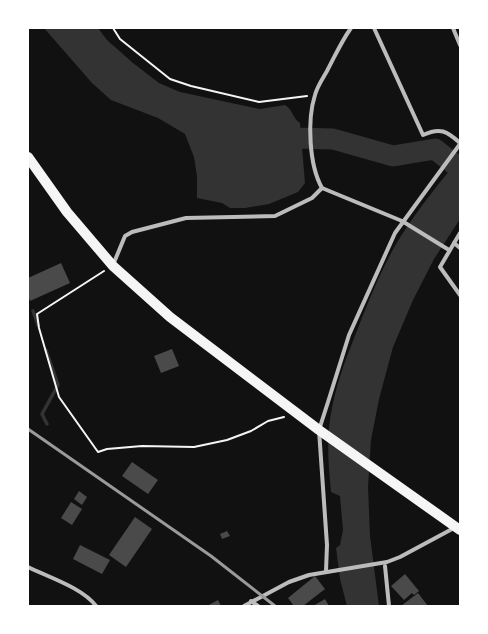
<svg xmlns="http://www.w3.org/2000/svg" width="488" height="634" font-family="'Archivo Narrow',sans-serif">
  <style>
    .water { fill: #333 }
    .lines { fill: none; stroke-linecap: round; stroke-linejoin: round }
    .stream { stroke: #333; stroke-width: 3.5 }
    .river { stroke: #333; stroke-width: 21 }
    .building { fill: #4a4a4a }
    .path { stroke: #f5f5f5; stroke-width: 2 }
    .minor { stroke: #bcbcbc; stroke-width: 4 }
    .primary { stroke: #f5f5f5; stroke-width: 10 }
    .rail { stroke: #9a9a9a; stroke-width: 3 }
  </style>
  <rect width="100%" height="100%" fill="#111"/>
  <g class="water">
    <path d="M44,28H98L107,40L133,63L159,83L180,92L260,109L285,105C293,110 293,119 300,123L305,183L298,192L269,204L245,208H230L222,203L197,198V176L194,157L185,134L158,118L111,100L92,83Z"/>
    <path d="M460,158V219L434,259L413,300L393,347L379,399L371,440L368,487L370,536L379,606H347L340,579L336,548L340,545L343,530L340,496L331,492C329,471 327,449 329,428C332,398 342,368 353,341C367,305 381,268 401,236C419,208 439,183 460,158Z"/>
  </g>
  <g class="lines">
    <g class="stream">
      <polyline points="33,311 38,325"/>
      <polyline points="46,350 58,385 42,414 47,424"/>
    </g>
    <polyline class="river" points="273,135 294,138 333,139 393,156 435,149 460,169"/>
  </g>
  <g class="building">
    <polygon points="61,263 70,283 30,301 28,296 28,278"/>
    <polygon points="172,349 179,366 161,373 154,356"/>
    <polygon points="132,462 158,480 148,494 122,476"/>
    <polygon points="79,491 87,497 82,505 74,499"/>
    <polygon points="71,502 82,509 72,525 61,518"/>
    <polygon points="135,517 152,529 126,567 109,555"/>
    <polygon points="227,531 230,536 222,539 220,534"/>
    <polygon points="80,545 110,560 102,574 73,559"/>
    <polygon points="405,574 419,591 414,595 412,593 404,600 391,586"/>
    <polygon points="315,576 325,589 303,606 294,606 288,598"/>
    <polygon points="418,593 428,606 401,606"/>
    <polygon points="325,599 329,606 313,606"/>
    <polygon points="218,600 221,606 207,606"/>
  </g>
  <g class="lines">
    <g class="path">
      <polyline points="113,28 120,39 170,79 191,86 259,102 307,96"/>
      <polyline points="104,271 37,314 39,328 59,397 98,452 107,449 142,446 194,447 227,440 251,431 268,421 284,417"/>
    </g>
    <g class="minor">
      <path d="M351,28C341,42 335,56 327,71C323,78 317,87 315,95C307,120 309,165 322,188L402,221L449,250"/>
      <path d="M374,28L423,135C440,127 447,131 460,143"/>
      <polyline points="453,28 460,45"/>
      <polyline points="460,233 440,267 460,295"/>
      <polyline points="454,243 460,248"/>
      <polyline points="113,265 125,236 132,232 186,218 275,216 312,198 322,188"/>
      <polyline points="385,566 389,606"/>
      <path d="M28,567C48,577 83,588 96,606"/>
      <polyline points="326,571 327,545 319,430 328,402 349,335 395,233 460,144"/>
      <polyline points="251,601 258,606"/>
      <polyline points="244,606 289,582 309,575 387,562 400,557 454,528"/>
    </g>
    <polyline class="primary" points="28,157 67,212 113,266 170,317 319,430 460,530"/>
    <polyline class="rail" points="28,429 211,556 275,606"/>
  </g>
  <rect width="488" height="634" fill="none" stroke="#ffffff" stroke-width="58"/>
</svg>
